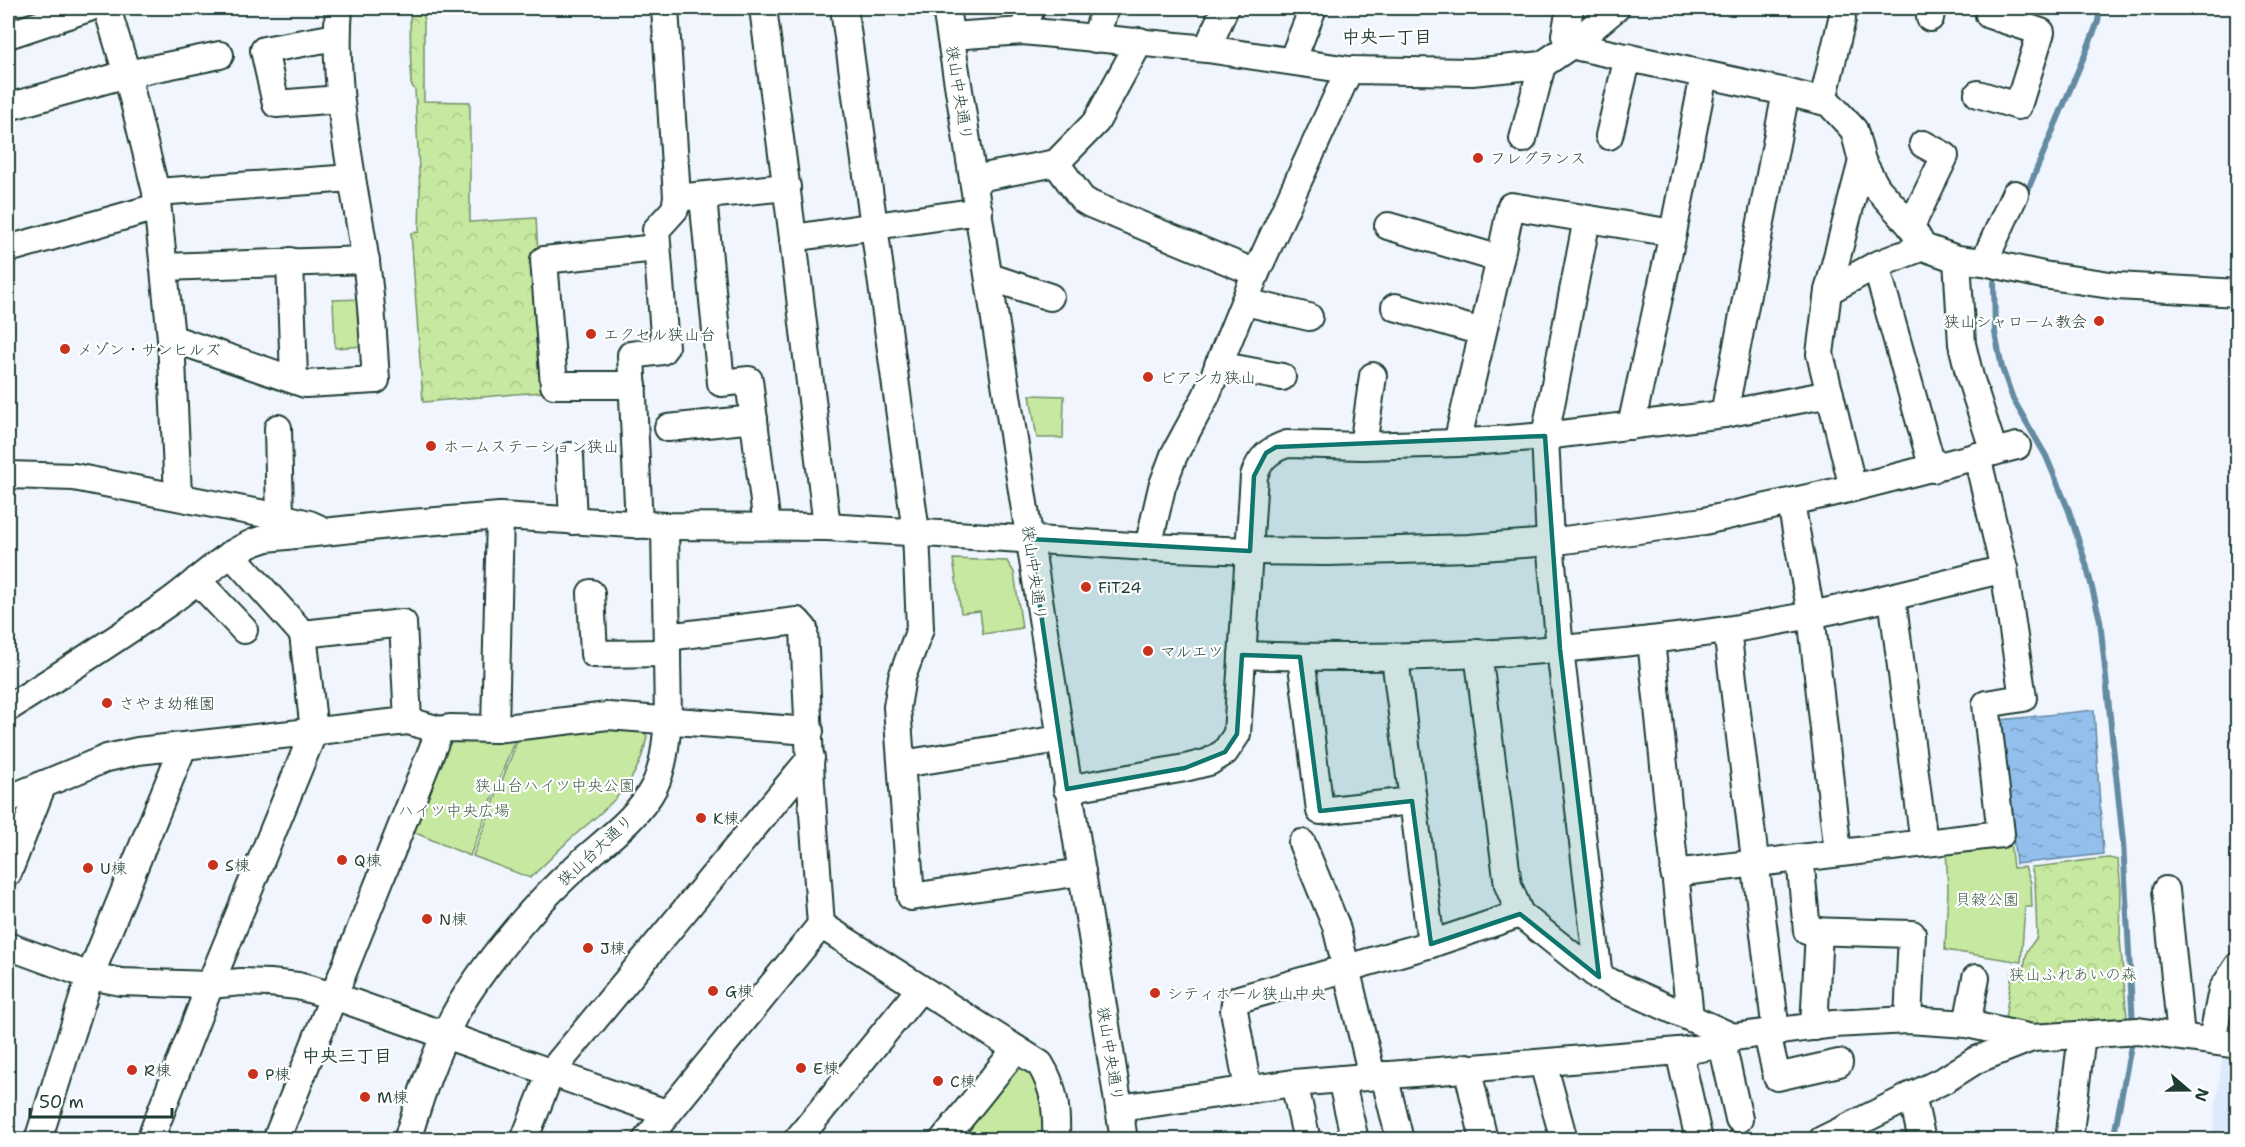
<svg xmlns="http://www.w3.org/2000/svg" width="2245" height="1147" font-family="'Shantell Sans','Klee One',sans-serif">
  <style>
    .built { fill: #dee9fd }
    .forest { fill: url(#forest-crowns); stroke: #73926a; stroke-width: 1.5 }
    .green { fill: #c7e8a0; stroke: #73926a; stroke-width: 1.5 }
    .water { fill: url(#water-ripples); stroke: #648ba2; stroke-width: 1.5 }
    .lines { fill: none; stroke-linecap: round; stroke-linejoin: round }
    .stream { stroke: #648ba2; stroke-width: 6 }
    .minor-casing { stroke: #1f3d34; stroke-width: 30 }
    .minor { stroke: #fff; stroke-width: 26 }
    .marked { fill: #0f766e; fill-opacity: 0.2; stroke: #0f766e; stroke-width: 4.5; stroke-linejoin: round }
    .poi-dot { fill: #c8321e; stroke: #fff; stroke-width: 2 }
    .labels { text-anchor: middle; stroke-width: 4.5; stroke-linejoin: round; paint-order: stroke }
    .street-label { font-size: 16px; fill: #1f3d34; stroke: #fff }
    .poi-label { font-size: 16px; fill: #1f3d34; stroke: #fff; text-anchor: start }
    .park-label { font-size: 16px; fill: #415f4a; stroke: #fff }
    .neighbourhood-label { font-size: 18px; font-weight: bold; fill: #1f3d34; stroke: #fff }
  </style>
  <defs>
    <pattern id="forest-crowns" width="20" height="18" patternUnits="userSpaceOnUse" patternTransform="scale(1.5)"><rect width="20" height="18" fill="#c7e8a0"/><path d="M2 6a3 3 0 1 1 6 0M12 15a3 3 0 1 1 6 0" fill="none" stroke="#aac88a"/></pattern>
    <pattern id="water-ripples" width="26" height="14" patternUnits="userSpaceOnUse" patternTransform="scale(1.5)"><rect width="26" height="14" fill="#92bfec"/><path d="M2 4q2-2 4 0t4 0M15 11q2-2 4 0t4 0" fill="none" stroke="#779cc0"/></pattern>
  </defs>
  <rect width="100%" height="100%" fill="#f0f5fe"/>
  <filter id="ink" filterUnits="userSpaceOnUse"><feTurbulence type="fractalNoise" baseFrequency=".0167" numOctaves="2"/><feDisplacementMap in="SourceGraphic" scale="12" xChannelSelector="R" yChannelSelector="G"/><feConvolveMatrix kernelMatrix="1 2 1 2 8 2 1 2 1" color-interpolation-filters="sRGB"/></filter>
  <g filter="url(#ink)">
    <polygon class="built" points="2223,1051 2237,1054 2237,1139 2212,1140"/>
    <g class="forest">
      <path d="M410,8H424V101L470,102V222L536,218L546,392C505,394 464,399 423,402L411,233L419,232L420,191L415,90L411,84Z"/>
      <path d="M2109,858L2118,860L2121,890L2120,939L2127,1018L2020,1026L2005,1019L2013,967H2024L2027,951L2037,937L2035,880L2031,867C2058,865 2083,860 2109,858Z"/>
    </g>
    <g class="green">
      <polygon points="362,299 365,346 335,348 333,300"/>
      <polygon points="1030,395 1064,396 1063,438 1037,438"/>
      <polygon points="953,559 1007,561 1014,572 1022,628 983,634 980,611 961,613"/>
      <path d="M608,726L641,728L647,736C638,789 604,809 567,842C555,854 543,866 530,878L473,856L518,739Z"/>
      <polygon points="454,738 491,742 515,739 470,856 411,831 447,742"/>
      <polygon points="2010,841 2013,868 2025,867 2031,883 2032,907 2025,907 2021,962 1945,950 1948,890 1946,848"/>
      <polygon points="1019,1064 1040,1080 1047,1139 978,1139 964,1128"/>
    </g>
    <polygon class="water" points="2094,710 2103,854 2016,864 2000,720"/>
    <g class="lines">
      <g class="stream">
        <polyline points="2024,199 2090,42 2098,21 2100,8"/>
        <polyline points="1997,270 1994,283 1995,333 2002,368 2013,399 2046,456 2069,511 2086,564 2100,620 2123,842 2133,1026"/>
        <polyline points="2113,1140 2133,1036"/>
      </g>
      <defs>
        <g id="minor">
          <polyline points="107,8 127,74 156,192 171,338 178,496"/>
          <polyline points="763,8 793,238 827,527"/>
          <polyline points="844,8 916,532 920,629 902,677 897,707 911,897 1082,872"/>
          <path d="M946,8C1006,385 1063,762 1124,1140"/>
          <polyline points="1570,8 1565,35 1579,47 1786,92 1829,103 1854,130 1862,161 1877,188 1911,226 1923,247 1957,259 1984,262 2043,275 2117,286 2238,293"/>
          <polyline points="1930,18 1932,8"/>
          <polyline points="1023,31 1031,8"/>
          <polyline points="8,35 89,8"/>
          <polyline points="951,36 1023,31 1207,49 1349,70 1472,72 1542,65 1573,44 1616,8"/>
          <polyline points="336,37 264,50 276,104 340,99"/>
          <polyline points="1095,39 1105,8"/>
          <polyline points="1207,49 1225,8"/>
          <polyline points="1292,61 1313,8"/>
          <polyline points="1978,94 2018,106 2041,32 1989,15 1991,8"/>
          <polyline points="1823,100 1842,19"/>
          <polyline points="8,107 127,74 220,55"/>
          <polyline points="1609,136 1628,57"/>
          <polyline points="1523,139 1542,65"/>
          <polyline points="1056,163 1082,199 1090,204 1256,273"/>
          <polyline points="973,179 1056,163 1096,122 1140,41"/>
          <polyline points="156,192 352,178"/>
          <polyline points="686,197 787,187"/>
          <polyline points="703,197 721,383 749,380 767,526"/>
          <polyline points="1587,219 1545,436 1550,542 1560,649 1599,977"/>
          <polyline points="1388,226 1500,259"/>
          <polyline points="1911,226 1945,156 1923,144"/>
          <polyline points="793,238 979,211"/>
          <polyline points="8,249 157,207"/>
          <polyline points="1957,259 1962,344 1970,377 1994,452"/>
          <polyline points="290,261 294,379"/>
          <polyline points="1984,262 2015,194"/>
          <polyline points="1876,265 1933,469"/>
          <polyline points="164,267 366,260"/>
          <polyline points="990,277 1050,297"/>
          <polyline points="1828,291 1876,265 1923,247"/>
          <polyline points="1245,302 1309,317"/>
          <polyline points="1395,307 1482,332"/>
          <path d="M171,338L305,384L376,380C373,339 372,297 365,257C353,174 332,92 339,8"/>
          <polyline points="1218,365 1282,377"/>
          <polyline points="633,385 554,385 544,260 656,248"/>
          <polyline points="1724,414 1786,92"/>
          <polyline points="1631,426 1673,233 1704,75"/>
          <polyline points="278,428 280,517"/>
          <polyline points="668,428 754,419"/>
          <polyline points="1457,443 1500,259 1511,206 1673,233"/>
          <polyline points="1363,446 1373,376"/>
          <polyline points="570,456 573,521"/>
          <polyline points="8,475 74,477 280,517 309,524 318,528"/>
          <polyline points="1853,488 1820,354 1828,291 1862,161"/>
          <polyline points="1791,503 1811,614 1838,853"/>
          <polyline points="639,525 631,355 662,351 665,347 656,230 675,209 677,197 665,8"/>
          <polyline points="1148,547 1162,487 1174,455 1206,396 1256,273 1349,70"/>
          <polyline points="197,580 244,630"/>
          <polyline points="591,593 594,654 667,653"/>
          <polyline points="1892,597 1924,843"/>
          <polyline points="1727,630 1776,1032"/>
          <polyline points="303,634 403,623 408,721"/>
          <path d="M667,637L797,621L804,629L811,785L821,925L1040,1064C1055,1088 1057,1111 1056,1140"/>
          <polyline points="1651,640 1690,1017"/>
          <polyline points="1478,653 1508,885 1520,914 1599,977 1733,1037"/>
          <path d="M1242,655C1404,661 1566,654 1726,630C1820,616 1912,592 2004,569"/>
          <polyline points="1301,657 1320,811 1412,801"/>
          <polyline points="1395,658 1431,944"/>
          <path d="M8,708C62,674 116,640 168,603C201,580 227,549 267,538L399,524L500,516L665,526L827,527L1148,547L1250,551L1328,552L1469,548L1550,542L1704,521L1853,488L2017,446"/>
          <polyline points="495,729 500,516"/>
          <polyline points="902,764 1060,739"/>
          <path d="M1067,789L1185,768L1209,762L1225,752L1237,734L1254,476C1260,458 1269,450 1287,444L1363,446L1457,443L1545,436L1724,414L1830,394"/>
          <polyline points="8,799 107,758 138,751 398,722 408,721 440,730 450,728 495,729 608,716 810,731"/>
          <polyline points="1302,843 1336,926 1372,1076"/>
          <polyline points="1800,858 1807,931 1912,934 1908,1020"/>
          <polyline points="8,873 43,784"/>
          <polyline points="1674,873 2001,834 1986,704 2023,698 2004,569 1977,456"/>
          <polyline points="2166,890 2181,1036"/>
          <polyline points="8,946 90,976 121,982 210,985 241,982 270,983 298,986 334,996 666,1113"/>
          <polyline points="1967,1024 1976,978"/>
          <polyline points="1814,1027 1819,931"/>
          <polyline points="1767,1034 1777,1077 1839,1063"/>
          <polyline points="2212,1041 2222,990 2238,966"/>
          <polyline points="1722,1044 1739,1119"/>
          <polyline points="1679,1051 1699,1140"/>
          <polyline points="1543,1063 1564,1140"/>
          <polyline points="1467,1067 1484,1140"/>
          <polyline points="1384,1075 1400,1140"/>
          <polyline points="1341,1079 1355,1140"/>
          <polyline points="1294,1083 1307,1140"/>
          <polyline points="1248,1090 1234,1010 1235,1003 1239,999 1431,944 1520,914"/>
          <polyline points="1912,1095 1922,1140"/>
          <path d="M1119,1108L1294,1083L1679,1051C1698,1048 1716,1048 1733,1037L1834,1024L1908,1020L1967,1024L2032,1038L2138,1031L2238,1045"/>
          <polyline points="38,1140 90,976 183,747"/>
          <polyline points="150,1140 210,985 314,731 303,634 231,554"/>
          <polyline points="276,1140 440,730"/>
          <path d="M407,1140C420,1098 434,1055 454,1016C471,985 495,954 518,927C538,903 561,880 585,859C609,838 639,816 654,787C664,767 666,742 668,720L665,526"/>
          <polyline points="524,1140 551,1072 811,758"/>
          <polyline points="646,1140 821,925"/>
          <polyline points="797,1140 920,989"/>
          <polyline points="943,1140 1016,1049"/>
          <polyline points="1822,1140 1946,1079 1976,1060 2032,1038"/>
          <polyline points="2069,1140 2082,1035"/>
        </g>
      </defs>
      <use href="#minor" class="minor-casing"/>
      <use href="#minor" class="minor"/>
    </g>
  </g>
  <path class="marked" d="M1545,436L1560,649L1599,977L1520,914L1431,944L1412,801L1320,811L1300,657L1242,655L1237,734L1225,752L1185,768L1067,789L1030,539L1250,551L1254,476L1266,453L1276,447Z"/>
  <g class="poi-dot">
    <circle cx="1478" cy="158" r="6"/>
    <circle cx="2099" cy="321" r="6"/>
    <circle cx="591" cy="334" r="6"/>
    <circle cx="65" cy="349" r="6"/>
    <circle cx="1148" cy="377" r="6"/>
    <circle cx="431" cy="446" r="6"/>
    <circle cx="1086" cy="587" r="6"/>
    <circle cx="1148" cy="651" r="6"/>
    <circle cx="107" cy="703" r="6"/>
    <circle cx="701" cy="818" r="6"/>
    <circle cx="342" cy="860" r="6"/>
    <circle cx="213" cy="865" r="6"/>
    <circle cx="88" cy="868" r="6"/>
    <circle cx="427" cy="919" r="6"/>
    <circle cx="588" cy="948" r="6"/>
    <circle cx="713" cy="991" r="6"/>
    <circle cx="1155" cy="993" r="6"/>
    <circle cx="801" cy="1068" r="6"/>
    <circle cx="132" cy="1070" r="6"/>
    <circle cx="253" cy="1074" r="6"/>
    <circle cx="938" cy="1081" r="6"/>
    <circle cx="365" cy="1097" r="6"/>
  </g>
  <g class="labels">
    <g class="street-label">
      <text transform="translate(960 93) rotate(81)" y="6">狭山中央通り</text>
      <text transform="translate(1035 573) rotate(82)" y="6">狭山中央通り</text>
      <text transform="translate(595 850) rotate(-43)" y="6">狭山台大通り</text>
      <text transform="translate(1111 1054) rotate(81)" y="6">狭山中央通り</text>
    </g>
    <g class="poi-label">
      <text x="1490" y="164">フレグランス</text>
      <text x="2087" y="327" text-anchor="end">狭山シャローム教会</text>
      <text x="603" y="340">エクセル狭山台</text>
      <text x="77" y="355">メゾン・サンヒルズ</text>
      <text x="1160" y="383">ビアンカ狭山</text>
      <text x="443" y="452">ホームステーション狭山</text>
      <text x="1098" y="593">FiT24</text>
      <text x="1160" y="657">マルエツ</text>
      <text x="119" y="709">さやま幼稚園</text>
      <text x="713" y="824">K棟</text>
      <text x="354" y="866">Q棟</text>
      <text x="225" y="871">S棟</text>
      <text x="100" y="874">U棟</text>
      <text x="439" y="925">N棟</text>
      <text x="600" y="954">J棟</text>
      <text x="725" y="997">G棟</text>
      <text x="1167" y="999">シティホール狭山中央</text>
      <text x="813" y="1074">E棟</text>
      <text x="144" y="1076">R棟</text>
      <text x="265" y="1080">P棟</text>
      <text x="950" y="1087">C棟</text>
      <text x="377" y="1103">M棟</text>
    </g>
    <g class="park-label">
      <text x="555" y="791">狭山台ハイツ中央公園</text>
      <text x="454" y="816">ハイツ中央広場</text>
      <text x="1987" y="905">貝穀公園</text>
      <text x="2073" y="980">狭山ふれあいの森</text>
    </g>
    <g class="neighbourhood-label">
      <text x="1387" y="43">中央一丁目</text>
      <text x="347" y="1062">中央三丁目</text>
    </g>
  </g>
  <rect width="2245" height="1147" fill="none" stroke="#fff" stroke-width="30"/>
  <rect x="15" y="15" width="2215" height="1117" fill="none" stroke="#1f3d34" stroke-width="2" filter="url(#ink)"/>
  <g transform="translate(2188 1090) rotate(110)" stroke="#ffffff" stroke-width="4.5" paint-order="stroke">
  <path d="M0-4.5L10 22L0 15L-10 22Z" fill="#1f3d34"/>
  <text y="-9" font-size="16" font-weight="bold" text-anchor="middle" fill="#1f3d34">N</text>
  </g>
  <path d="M30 1108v9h142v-9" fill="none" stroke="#1f3d34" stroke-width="3"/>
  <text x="39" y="1108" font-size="18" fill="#1f3d34" stroke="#ffffff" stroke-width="4.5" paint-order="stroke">50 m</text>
</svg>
